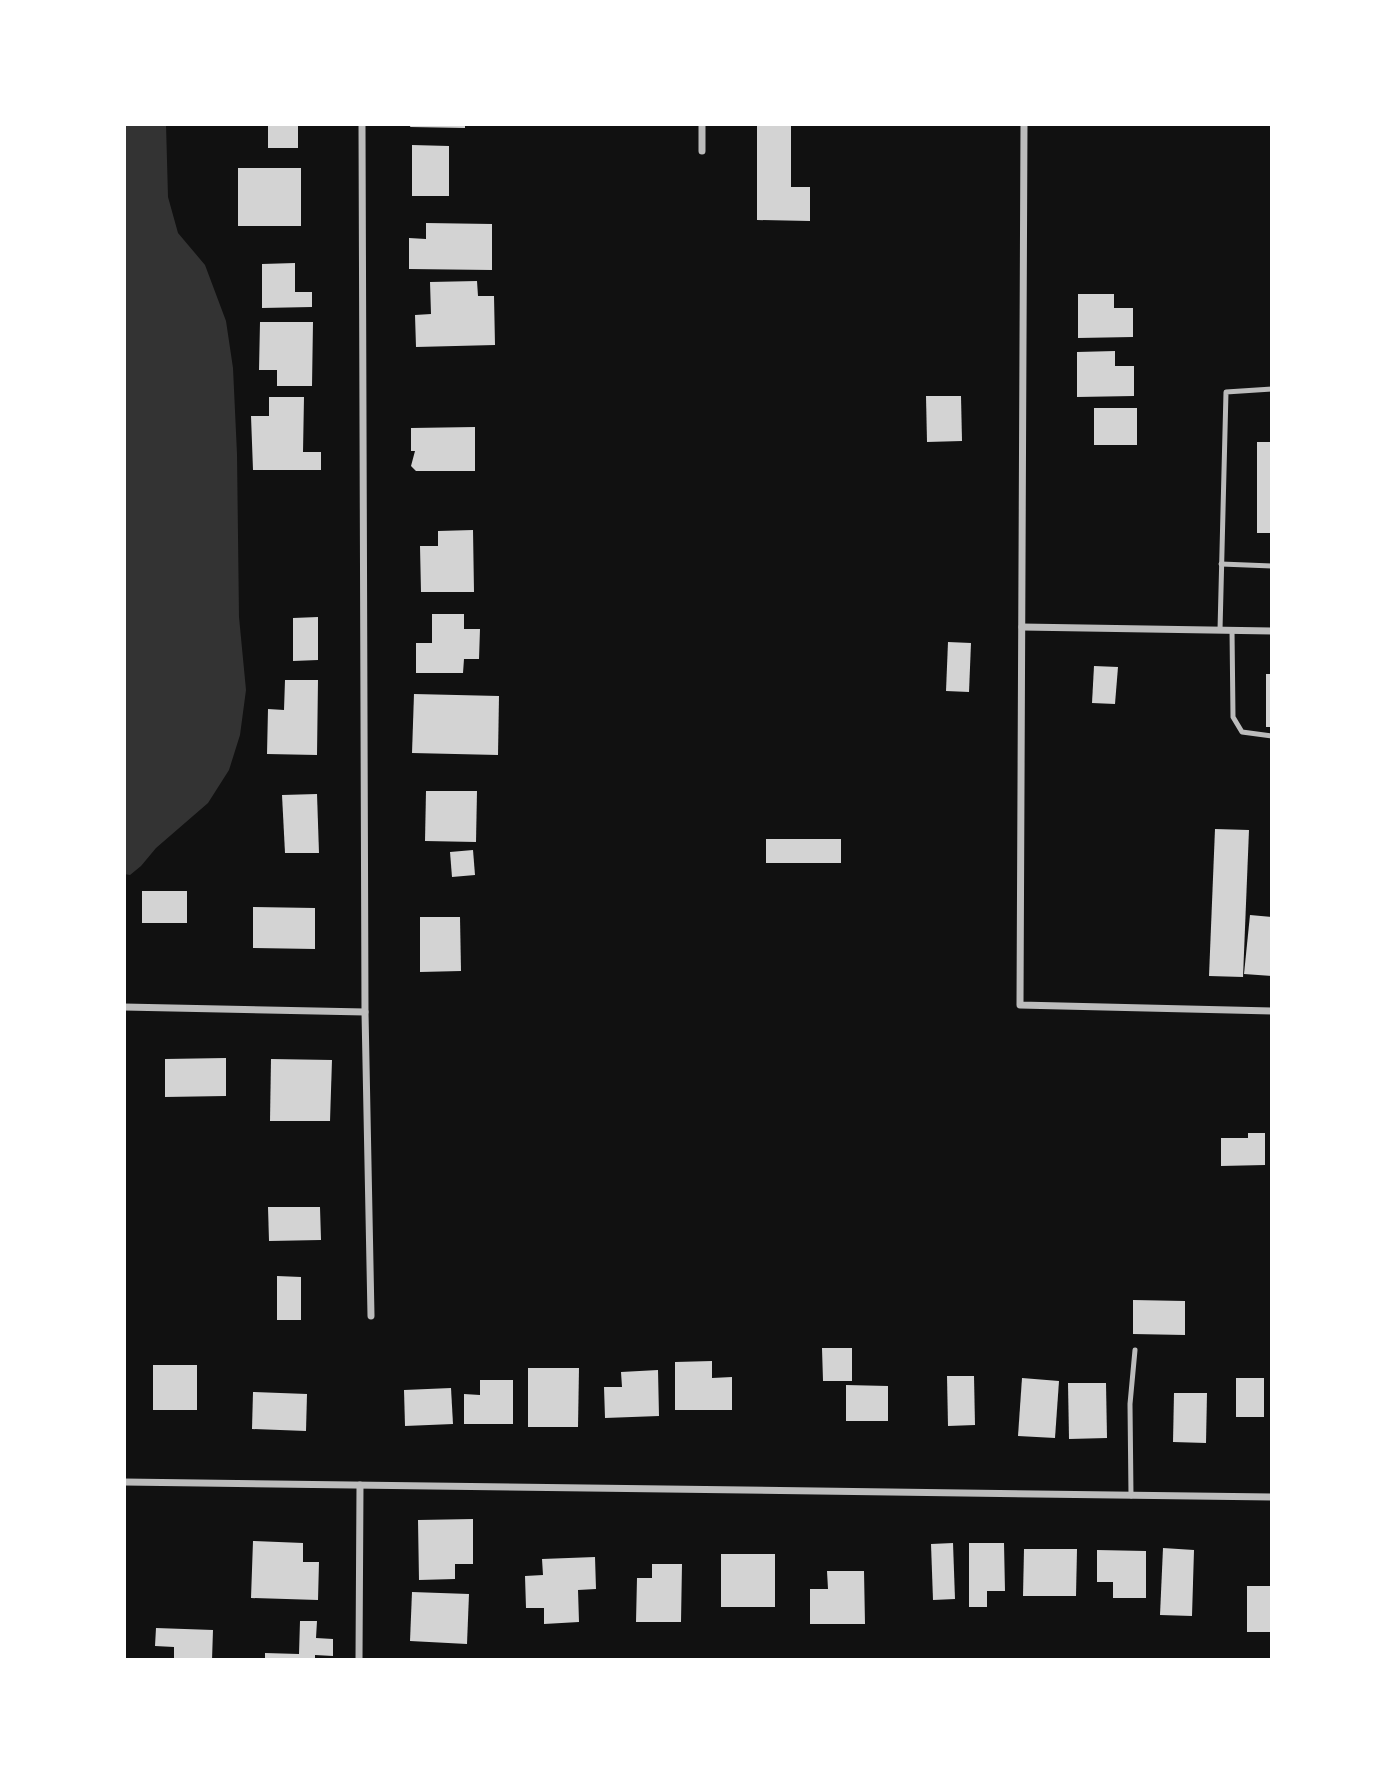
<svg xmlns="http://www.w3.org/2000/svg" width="1396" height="1784" font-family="'Archivo Narrow',sans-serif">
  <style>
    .water { fill: #333 }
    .building { fill: #d3d3d3 }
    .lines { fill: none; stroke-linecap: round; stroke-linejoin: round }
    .service { stroke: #bcbcbc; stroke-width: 5 }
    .minor { stroke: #bcbcbc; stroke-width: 7 }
  </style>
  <rect width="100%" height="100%" fill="#111"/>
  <polygon class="water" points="124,124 166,124 168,197 178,233 205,265 226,321 233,368 237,454 239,617 246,690 240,735 229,770 208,803 156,848 141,866 130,875 124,874"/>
  <g class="building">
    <rect x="268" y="124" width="30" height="24"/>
    <polygon points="411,124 465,124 465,128 410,127"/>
    <polygon points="757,124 791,124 791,187 810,187 810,221 757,220"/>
    <polygon points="412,145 449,146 449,196 412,196"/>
    <rect x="238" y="168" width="63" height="58"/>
    <polygon points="426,223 492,224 492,270 409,269 409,238 426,239"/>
    <polygon points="295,263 295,292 312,292 312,307 262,308 262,264"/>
    <polygon points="477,281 478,296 494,296 495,345 416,347 415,315 431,314 430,282"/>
    <polygon points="1078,294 1114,294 1114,308 1133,308 1133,337 1078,338"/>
    <polygon points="260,322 313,322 312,386 277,386 277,370 259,370"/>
    <polygon points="1115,351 1115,366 1134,366 1134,396 1077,397 1077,352"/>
    <polygon points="926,396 961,396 962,441 927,442"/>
    <polygon points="269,397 304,397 303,452 321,452 321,470 253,470 251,416 269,416"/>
    <rect x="1094" y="408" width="43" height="37"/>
    <polygon points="475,427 475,471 416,471 411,466 415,451 411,451 411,428"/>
    <rect x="1257" y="442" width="15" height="91"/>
    <polygon points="473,530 474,592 421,592 420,546 438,546 438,531"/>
    <polygon points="432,614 464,614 464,629 480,629 479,659 464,659 463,673 416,673 416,643 432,643"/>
    <polygon points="318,617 318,660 293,661 293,618"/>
    <polygon points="948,642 971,643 969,692 946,691"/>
    <polygon points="1094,666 1118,667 1115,704 1092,703"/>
    <rect x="1266" y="674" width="6" height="53"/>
    <polygon points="285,680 318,680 317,755 267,754 268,709 284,710"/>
    <polygon points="414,694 499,696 498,755 412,753"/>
    <polygon points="426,791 477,791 476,842 425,841"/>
    <polygon points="317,794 319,853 285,853 282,795"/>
    <polygon points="1215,829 1249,830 1243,977 1209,976"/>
    <rect x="766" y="839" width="75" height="24"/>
    <polygon points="473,850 475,875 452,877 450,852"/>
    <rect x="142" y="891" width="45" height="32"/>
    <polygon points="253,907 315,908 315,949 253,948"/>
    <polygon points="1250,915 1272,917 1272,976 1244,974"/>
    <polygon points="420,917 460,917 461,971 420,972"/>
    <polygon points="226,1058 226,1096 165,1097 165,1059"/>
    <polygon points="271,1059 332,1060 330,1121 270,1121"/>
    <polygon points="1248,1133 1265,1133 1265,1165 1221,1166 1221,1138 1248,1138"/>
    <polygon points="268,1207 320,1207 321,1240 269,1241"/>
    <polygon points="277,1276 301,1277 301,1320 277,1320"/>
    <polygon points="1133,1300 1185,1301 1185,1335 1133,1334"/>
    <polygon points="822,1348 852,1348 852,1381 823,1381"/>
    <polygon points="712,1361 712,1378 732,1377 732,1410 675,1410 675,1362"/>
    <rect x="153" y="1365" width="44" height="45"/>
    <polygon points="528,1368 579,1368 578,1427 528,1427"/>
    <polygon points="658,1370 659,1416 605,1418 604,1387 622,1387 621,1372"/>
    <polygon points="947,1376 974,1376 975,1425 948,1426"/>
    <polygon points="1022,1378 1059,1381 1055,1438 1018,1436"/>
    <rect x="1236" y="1378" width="28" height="39"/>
    <polygon points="480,1380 513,1380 513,1424 464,1424 464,1394 480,1395"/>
    <polygon points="1068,1383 1106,1383 1107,1438 1069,1439"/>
    <polygon points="846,1385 888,1386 888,1421 846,1421"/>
    <polygon points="451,1388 453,1424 405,1426 404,1390"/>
    <polygon points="253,1392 307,1394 306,1431 252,1429"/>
    <polygon points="1174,1393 1207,1393 1206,1443 1173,1442"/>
    <polygon points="473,1519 473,1564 455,1564 455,1579 419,1580 418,1520"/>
    <polygon points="253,1541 303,1543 303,1562 319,1562 318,1600 251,1598"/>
    <polygon points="953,1543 955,1599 933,1600 931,1544"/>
    <polygon points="969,1543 1004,1543 1005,1591 987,1591 987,1607 969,1607"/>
    <polygon points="1163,1548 1194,1550 1192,1616 1160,1615"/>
    <polygon points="1024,1549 1077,1549 1076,1596 1023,1596"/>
    <polygon points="1097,1550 1146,1551 1146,1598 1113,1598 1113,1582 1097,1582"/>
    <rect x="721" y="1554" width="54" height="53"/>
    <polygon points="595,1557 596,1589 578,1590 579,1622 544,1624 544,1608 526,1608 525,1576 543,1575 542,1559"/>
    <polygon points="652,1564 682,1564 681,1622 636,1622 637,1578 652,1578"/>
    <polygon points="827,1571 864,1571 865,1624 810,1624 810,1589 828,1589"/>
    <rect x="1247" y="1586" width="25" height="46"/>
    <polygon points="412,1592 469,1594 467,1644 410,1641"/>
    <polygon points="300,1621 317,1621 316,1638 333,1639 333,1656 315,1655 315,1660 265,1660 265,1653 299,1654"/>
    <polygon points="156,1628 213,1630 212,1660 174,1660 174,1647 155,1646"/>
  </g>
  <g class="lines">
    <g class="service">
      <polyline points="1221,564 1272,566"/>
      <polyline points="1220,630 1226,392 1272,389"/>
      <polyline points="1232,630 1233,717 1242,732 1272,736"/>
      <polyline points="1131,1496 1130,1404 1135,1350"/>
    </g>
    <g class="minor">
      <polyline points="362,124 365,1012 371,1316"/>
      <polyline points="702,124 702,151"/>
      <polyline points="1024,124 1020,1005 1272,1011"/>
      <polyline points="1022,627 1272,631"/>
      <polyline points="124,1007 365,1012"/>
      <polyline points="124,1482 1272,1497"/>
      <polyline points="359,1660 360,1485"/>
    </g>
  </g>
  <rect width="1396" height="1784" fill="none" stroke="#ffffff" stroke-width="252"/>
</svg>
